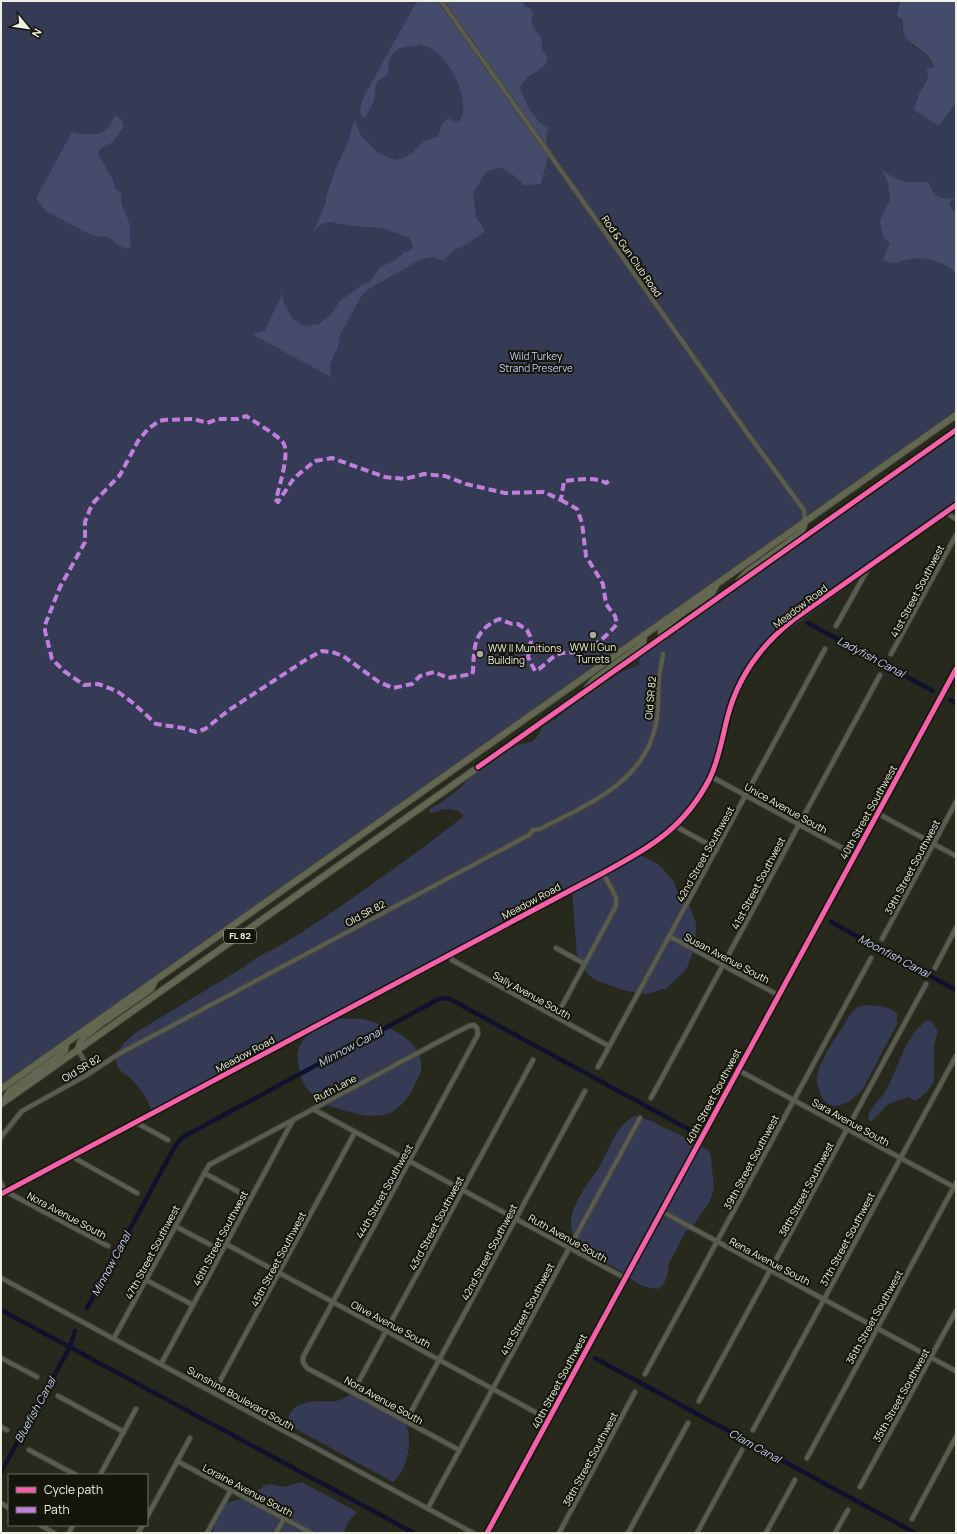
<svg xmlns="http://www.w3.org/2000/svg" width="957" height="1534" font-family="Manrope,sans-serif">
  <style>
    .green { fill: #353a55 }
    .forest { fill: #454c6b }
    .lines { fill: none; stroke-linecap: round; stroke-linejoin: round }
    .canal { stroke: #0f112d; stroke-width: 4.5 }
    .minor-casing { stroke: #44463b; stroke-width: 6 }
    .highway-casing { stroke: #44463b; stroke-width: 8 }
    .minor { stroke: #5a5c52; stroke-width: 4 }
    .highway { stroke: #636751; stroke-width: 6 }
    .quiet { stroke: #c07fdc; stroke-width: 4; stroke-dasharray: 8 4; stroke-linecap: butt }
    .cycleway-casing { stroke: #14160b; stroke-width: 8 }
    .cycleway { stroke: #f560ab; stroke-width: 5 }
    .poi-dot { fill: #a8ab9d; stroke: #14160b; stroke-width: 1.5 }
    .labels { text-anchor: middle; stroke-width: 4; stroke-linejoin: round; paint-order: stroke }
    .shield { fill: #14160b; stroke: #adafa2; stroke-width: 1 }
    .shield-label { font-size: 9px; font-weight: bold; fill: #eef1e2 }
    .street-label { font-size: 10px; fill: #eef1e2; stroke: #14160b }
    .park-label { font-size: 10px; fill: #c5cef5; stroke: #14160b }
    .poi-label { font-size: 10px; fill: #eef1e2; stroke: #14160b }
    .water-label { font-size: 11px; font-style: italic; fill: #c7d0f8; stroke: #14160b }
  </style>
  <rect width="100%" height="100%" fill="#27291c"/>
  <g class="green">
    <path d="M1,1H435L531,9L525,6L523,1H900L899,4L903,20L902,27L913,46L924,53L932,62L934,66L928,69V78L919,94L939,126L956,103V412C638,636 318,860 1,1086Z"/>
    <path d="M956,433V508L780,636L755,659L736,691L723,733L717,769L700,799L688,817L670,833L640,855L658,864L670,877L674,882L677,890L689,905L696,923L695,948L686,970L666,989H662L648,994L626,991L595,980L584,970L577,957L572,890L151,1110C148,1098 140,1088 131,1079C128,1075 122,1073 119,1069C109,1055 126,1041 135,1033L244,967C260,954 279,947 296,936C354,898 410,858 464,816C459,809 448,808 440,810C437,811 435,813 431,813L428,810L442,802L461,787L470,777L515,745L531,742L537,737L543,726L554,720L581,699L623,671L639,665L640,656Z"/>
    <path d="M864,1005C875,1006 890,1005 897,1014V1024L863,1089C849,1105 827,1117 819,1090C817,1084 816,1078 818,1072C824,1052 841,1031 851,1013L856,1008Z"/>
    <path d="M363,1019C386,1025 426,1040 421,1071C420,1075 417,1079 416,1082C412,1092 405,1103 396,1109C384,1118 369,1117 355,1113C342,1110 327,1107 316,1098C312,1094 306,1088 304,1084C301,1078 296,1058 298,1051C301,1039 315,1026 327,1021C338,1017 351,1019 363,1019Z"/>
    <path d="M926,1021H931L938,1031L934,1045V1081L927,1092L915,1101L908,1097C902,1099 895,1101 889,1104C882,1109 878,1116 871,1121L868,1119C868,1109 881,1099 886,1090C899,1068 904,1037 926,1021Z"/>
    <path d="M635,1116L652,1121L663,1127L693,1141L710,1152L711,1158L714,1188L710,1201L693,1226L686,1231L669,1263L667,1277L663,1285L658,1289C634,1287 629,1274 610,1265C602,1260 593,1259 585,1253C581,1250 579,1245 576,1241C559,1213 590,1184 602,1162C612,1144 616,1125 635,1116Z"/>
    <path d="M351,1394L406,1423C407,1428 409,1433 409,1438C410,1452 404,1474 393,1482L287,1424C290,1397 318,1402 336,1401C342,1400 347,1396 351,1394Z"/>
    <polygon points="302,1482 357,1512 349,1521 343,1533 212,1533 220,1512 226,1504 232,1501 248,1498 265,1485 270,1484 284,1487"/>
  </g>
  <g class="forest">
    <path d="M417,1H523L525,6L531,9L533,14L531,22C533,25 534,28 536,31C541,37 544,42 541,49L548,58C545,72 526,72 520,88C525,102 534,121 548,128L546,138L548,155L541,184L524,185L512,174L500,167L486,172L473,193L476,217L485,231L469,243L454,250L443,261L432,257L421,259L367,290L360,298L340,335L338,347L330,364L331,377L253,335L265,330L282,294L284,303L292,318L304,326L319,324L331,314L340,301L359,287L371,281L379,268L397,259L404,252L410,251L413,247L410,238L382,228L353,226L329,222L322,224L314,231L326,202V197L336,168L349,140L352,126L355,120L360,134L377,152L395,160C410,156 411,154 422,143C426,139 432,139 437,137L443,123L448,118L458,123C473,105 453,67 438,53C434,49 426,46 421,44L414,47C403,44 390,52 388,64C388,65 389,70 389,70C388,76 381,78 378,82C373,88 376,93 374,100C373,105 368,111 366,117L362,118L360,109L364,96Z"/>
    <path d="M900,1H956V103L939,126L914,110L919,94L928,78L927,69L934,66C928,47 899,47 903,20L897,16Z"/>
    <path d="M115,115C120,118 125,122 123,128L113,142L100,149L98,154L113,180L116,190L122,192C118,208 128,212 130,227C131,233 129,238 131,246L127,249C121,248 112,240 106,236L101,237L89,234L53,215L46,211L36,198L72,132C82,135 98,137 107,129C111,126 113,119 115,115Z"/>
    <path d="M882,170C897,181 910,185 928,181C930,193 943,203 955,197L949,203L956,215V273C945,263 926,256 910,259C898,261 896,266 883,260L890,243L883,237L880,221L890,200L888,183Z"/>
  </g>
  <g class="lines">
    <g class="canal">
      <polyline points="808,623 933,691"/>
      <polyline points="950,700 956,703"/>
      <polyline points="831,922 956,990"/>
      <polyline points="87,1308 175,1146 183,1137 439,999 448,998 690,1130"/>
      <polyline points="1,1310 414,1533"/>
      <polyline points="595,1358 915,1533"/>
      <polyline points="1,1472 70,1347 75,1331"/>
    </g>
    <defs>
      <g id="minor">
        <polyline points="441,1 750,437 804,510 805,521"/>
        <polyline points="946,513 956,519"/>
        <polyline points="836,626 868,569"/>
        <polyline points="891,654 956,535"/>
        <polyline points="710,776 855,855"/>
        <polyline points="877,813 956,856"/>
        <polyline points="675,826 717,849"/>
        <polyline points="669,936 778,995"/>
        <polyline points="882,939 956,802"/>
        <polyline points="556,948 585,964"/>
        <polyline points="450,954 452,960 609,1046"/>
        <polyline points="935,968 956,928"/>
        <polyline points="556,1017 616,906 616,897 603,873"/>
        <polyline points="78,1050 91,1072"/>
        <polyline points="598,1067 825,649"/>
        <polyline points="738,1070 956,1188"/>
        <polyline points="651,1098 880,675"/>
        <polyline points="313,1109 625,1278"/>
        <polyline points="135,1122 168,1140"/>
        <path d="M1,1137L22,1111L87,1075L117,1055L529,835L533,830L540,829C588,804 644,783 656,724C659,709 658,693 659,678C660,670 662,662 663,654"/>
        <polyline points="72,1156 78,1160 137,1193"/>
        <polyline points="204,1173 250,1198"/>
        <polyline points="1,1183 5,1191 108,1246"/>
        <path d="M1,1194L603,873C650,847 684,829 710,778C719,759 722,739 727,719C737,678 760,646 793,620L956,505"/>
        <polyline points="661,1211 956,1371"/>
        <polyline points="175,1226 222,1251"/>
        <polyline points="226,1244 548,1419"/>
        <polyline points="1,1278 473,1533"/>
        <polyline points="146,1280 193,1305"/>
        <polyline points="114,1338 209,1165 453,1034 469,1026 474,1025 477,1028 478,1034 476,1038 303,1357 303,1362 307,1368 459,1450"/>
        <polyline points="1,1358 37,1377"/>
        <polyline points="161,1364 293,1120"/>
        <polyline points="645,1374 871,958"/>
        <polyline points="214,1392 355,1132"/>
        <polyline points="353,1392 533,1060"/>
        <polyline points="58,1396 124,1432"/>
        <polyline points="699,1401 926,984"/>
        <polyline points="406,1421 585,1091"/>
        <polyline points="1,1427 7,1430"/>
        <polyline points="753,1430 956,1056"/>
        <polyline points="29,1450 76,1475"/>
        <polyline points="807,1458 956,1183"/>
        <polyline points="177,1461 311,1533"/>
        <polyline points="100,1475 136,1409"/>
        <polyline points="860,1487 956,1311"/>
        <polyline points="1,1503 9,1508"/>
        <polyline points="428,1508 640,1118"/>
        <polyline points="147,1517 190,1438"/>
        <polyline points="912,1519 956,1437"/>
        <polyline points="40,1525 54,1533"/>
        <polyline points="69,1533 73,1525"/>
        <polyline points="138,1533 143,1525"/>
        <polyline points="207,1533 231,1490"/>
        <polyline points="276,1533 284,1519"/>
        <polyline points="487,1533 956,669"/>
        <polyline points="559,1533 635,1392"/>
        <polyline points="628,1533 688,1423"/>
        <polyline points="697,1533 742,1450"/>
        <polyline points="766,1533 795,1480"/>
        <polyline points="835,1533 848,1510"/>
      </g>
      <g id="highway">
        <polyline points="739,581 747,572 782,547 802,531 805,521"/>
        <polyline points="661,639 661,631 681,614 712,593 716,585"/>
        <polyline points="587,688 595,679 640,646 643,642 644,635"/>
        <polyline points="78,1050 80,1043 82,1039 102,1023 151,989 154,983"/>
        <polyline points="1,1089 956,415"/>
        <polyline points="4,1101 9,1092 59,1056 65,1050 66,1043"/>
        <polyline points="1,1104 956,430"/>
      </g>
    </defs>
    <use href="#minor" class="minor-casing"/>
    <use href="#highway" class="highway-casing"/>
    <use href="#minor" class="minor"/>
    <use href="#highway" class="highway"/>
    <path class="quiet" d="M561,500L577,509L582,523L586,556L603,584L606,604L615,616L617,624C606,637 594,648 576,652C570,653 560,652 555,656C548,660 543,668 535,671L528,657L531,641L530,636L527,630L518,624H512L499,619C474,631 474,645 473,671L472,674L448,678L434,672L420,676L412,684L393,688L379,682L343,656L332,652L322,651L307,659L229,710L205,729L196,732L183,728L156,724L133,703L117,691L98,684L84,685L64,671L52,659L45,631V625L60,587L85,542V522L90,509L94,502L120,475L138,441L148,429L159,421L164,420L194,419L207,423L218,419H238L246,416C253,421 281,437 284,444C289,456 280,483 277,496L275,499L278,502L294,478L315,461L332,458L385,477L405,479L424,474L445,476L466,484L505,493L544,492L561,500L564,481C578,480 593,476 606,483L612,479"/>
    <defs>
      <g id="cycleway">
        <polyline points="478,767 956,430"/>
        <path d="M1,1194L603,873C650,847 684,829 710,778C719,759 722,739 727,719C737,678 760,646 793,620L956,505"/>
        <polyline points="487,1533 956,669"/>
      </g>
    </defs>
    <use href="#cycleway" class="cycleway-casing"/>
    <use href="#cycleway" class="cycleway"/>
  </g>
  <g class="poi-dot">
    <circle cx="593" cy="635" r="4"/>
    <circle cx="480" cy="654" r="4"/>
  </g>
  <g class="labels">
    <rect class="shield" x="224" y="929" width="32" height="14" rx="3"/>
    <g class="shield-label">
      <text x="240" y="939">FL 82</text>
    </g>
    <g class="street-label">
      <text transform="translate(632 256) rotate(55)" y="4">Rod &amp; Gun Club Road</text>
      <text transform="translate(917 591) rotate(-62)" y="4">41st Street Southwest</text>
      <text transform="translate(800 606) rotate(-37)" y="4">Meadow Road</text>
      <text transform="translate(650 698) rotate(-85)" y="4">Old SR 82</text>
      <text transform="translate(786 808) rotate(29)" y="4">Unice Avenue South</text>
      <text transform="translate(868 812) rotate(-61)" y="4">40th Street Southwest</text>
      <text transform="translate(705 854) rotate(-61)" y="4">42nd Street Southwest</text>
      <text transform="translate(912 867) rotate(-62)" y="4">39th Street Southwest</text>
      <text transform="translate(758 883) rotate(-62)" y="4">41st Street Southwest</text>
      <text transform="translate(531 901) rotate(-28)" y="4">Meadow Road</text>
      <text transform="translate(365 913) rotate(-28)" y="4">Old SR 82</text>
      <text transform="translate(727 958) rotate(28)" y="4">Susan Avenue South</text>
      <text transform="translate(532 995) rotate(29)" y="4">Sally Avenue South</text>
      <text transform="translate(245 1054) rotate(-28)" y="4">Meadow Road</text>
      <text transform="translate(81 1068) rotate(-31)" y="4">Old SR 82</text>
      <text transform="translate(335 1088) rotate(-28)" y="4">Ruth Lane</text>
      <text transform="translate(713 1096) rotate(-62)" y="4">40th Street Southwest</text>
      <text transform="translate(851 1122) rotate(29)" y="4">Sara Avenue South</text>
      <text transform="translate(751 1162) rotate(-62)" y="4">39th Street Southwest</text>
      <text transform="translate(806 1189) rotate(-62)" y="4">38th Street Southwest</text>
      <text transform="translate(384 1191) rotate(-61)" y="4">44th Street Southwest</text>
      <text transform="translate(67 1215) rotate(28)" y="4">Nora Avenue South</text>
      <text transform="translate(436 1223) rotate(-62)" y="4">43rd Street Southwest</text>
      <text transform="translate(220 1238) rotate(-62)" y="4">46th Street Southwest</text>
      <text transform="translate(568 1238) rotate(29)" y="4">Ruth Avenue South</text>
      <text transform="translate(847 1239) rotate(-62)" y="4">37th Street Southwest</text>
      <text transform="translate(152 1252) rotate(-62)" y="4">47th Street Southwest</text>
      <text transform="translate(489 1252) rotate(-62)" y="4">42nd Street Southwest</text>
      <text transform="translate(278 1259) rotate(-62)" y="4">45th Street Southwest</text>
      <text transform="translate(770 1261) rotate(28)" y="4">Rena Avenue South</text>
      <text transform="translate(527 1309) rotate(-62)" y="4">41st Street Southwest</text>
      <text transform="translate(874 1317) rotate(-61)" y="4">36th Street Southwest</text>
      <text transform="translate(391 1324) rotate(28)" y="4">Olive Avenue South</text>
      <text transform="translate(559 1381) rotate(-62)" y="4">40th Street Southwest</text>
      <text transform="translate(901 1395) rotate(-61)" y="4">35th Street Southwest</text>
      <text transform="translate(241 1398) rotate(29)" y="4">Sunshine Boulevard South</text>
      <text transform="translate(384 1400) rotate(29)" y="4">Nora Avenue South</text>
      <text transform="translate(590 1459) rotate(-62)" y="4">38th Street Southwest</text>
      <text transform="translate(248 1490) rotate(28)" y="4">Loraine Avenue South</text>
    </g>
    <g class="park-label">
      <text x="536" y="360">Wild Turkey<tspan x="536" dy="12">Strand Preserve</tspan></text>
    </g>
    <g class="poi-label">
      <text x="593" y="651">WW II Gun<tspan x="593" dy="12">Turrets</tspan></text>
      <text x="488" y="652" text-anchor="start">WW II Munitions<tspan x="488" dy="12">Building</tspan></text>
    </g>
    <g class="water-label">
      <text transform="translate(871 657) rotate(28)" y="4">Ladyfish Canal</text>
      <text transform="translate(894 956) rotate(28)" y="4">Moonfish Canal</text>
      <text transform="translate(350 1047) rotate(-28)" y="4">Minnow Canal</text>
      <text transform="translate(111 1264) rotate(-62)" y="4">Minnow Canal</text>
      <text transform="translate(35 1410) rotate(-61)" y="4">Bluefish Canal</text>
      <text transform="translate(755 1446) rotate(29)" y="4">Clam Canal</text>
    </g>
  </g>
  <rect width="957" height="1534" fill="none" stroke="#eef1e2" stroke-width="4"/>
  <rect x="8" y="1474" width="140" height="52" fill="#14160b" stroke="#6b6e61"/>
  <rect x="16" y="1487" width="20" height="6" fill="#f560ab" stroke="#6b6e61"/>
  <text x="44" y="1494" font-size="12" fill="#eef1e2">Cycle path</text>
  <rect x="16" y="1507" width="20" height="6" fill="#c07fdc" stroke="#6b6e61"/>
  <text x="44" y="1514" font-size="12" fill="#eef1e2">Path</text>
  <g transform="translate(28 28) rotate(119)" stroke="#14160b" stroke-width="3" paint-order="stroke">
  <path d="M0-3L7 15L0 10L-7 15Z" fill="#eef1e2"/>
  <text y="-6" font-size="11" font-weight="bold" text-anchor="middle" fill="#eef1e2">N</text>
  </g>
</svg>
